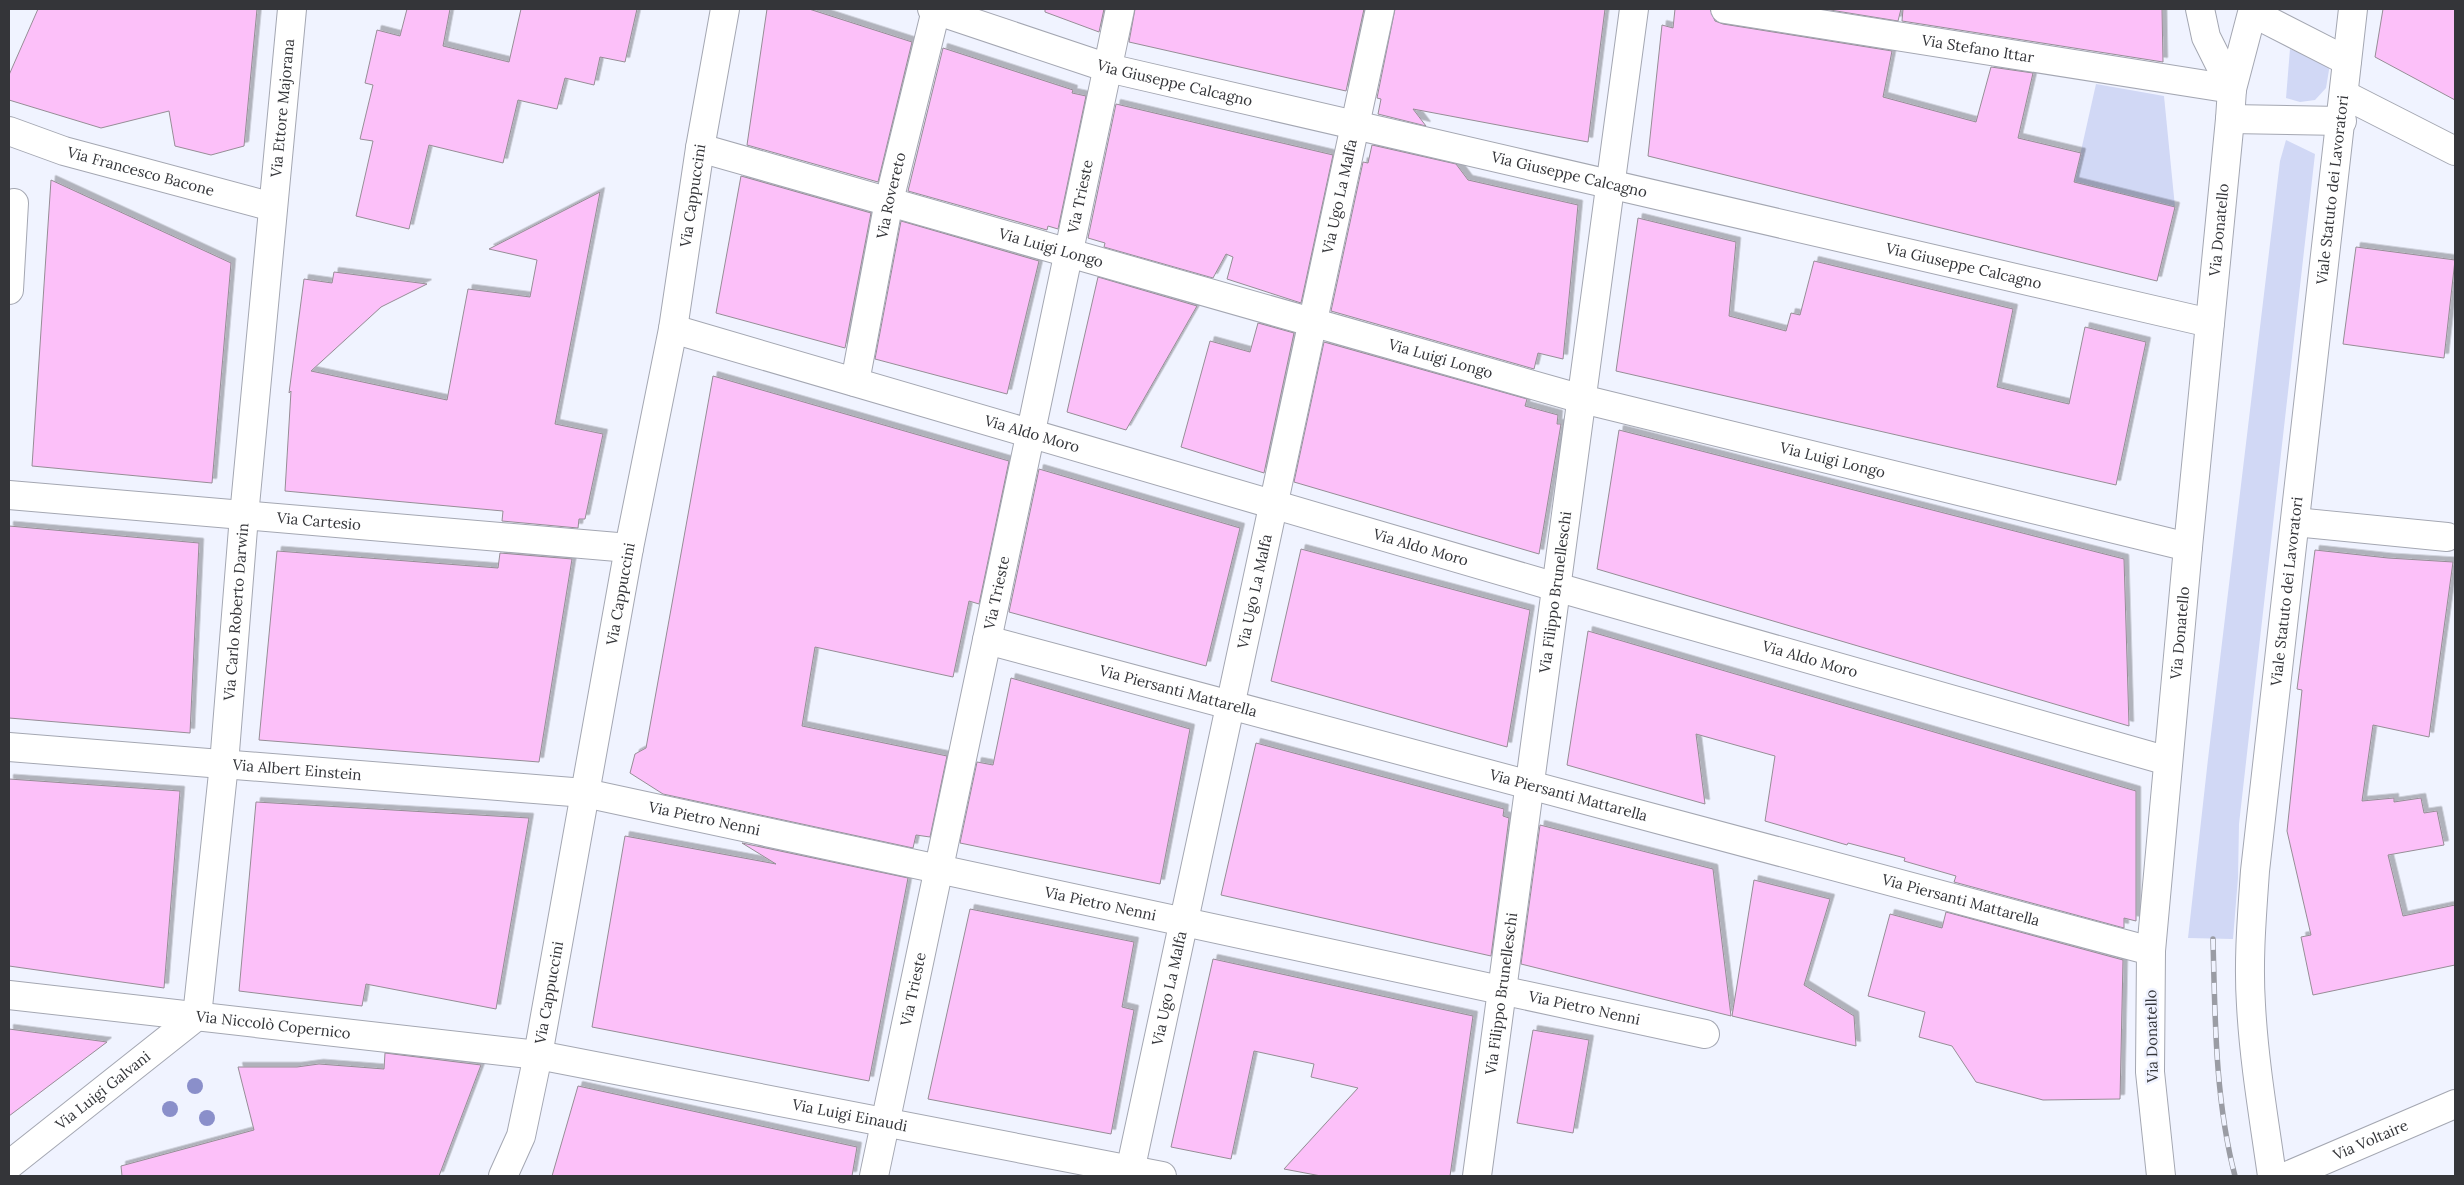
<svg xmlns="http://www.w3.org/2000/svg" width="2464" height="1185" font-family="Lora,serif">
  <style>
    .green { fill: #d1d8f5 }
    .building { fill: #fcc0f9; stroke: #968d96; filter: url(#shadow) }
    .lines { fill: none; stroke-linecap: round; stroke-linejoin: round }
    .street-casing { stroke: #a4a7b2; stroke-width: 30 }
    .secondary-casing { stroke: #a4a7b2; stroke-width: 30 }
    .street { stroke: #fff; stroke-width: 28 }
    .secondary { stroke: #fff; stroke-width: 28 }
    .rail-casing { stroke: #9a9ca4; stroke-width: 5.5 }
    .rail { stroke: #f0f3ff; stroke-width: 4; stroke-dasharray: 11; stroke-linecap: butt }
    .tree { fill: #8a8fca }
    .labels { text-anchor: middle; stroke-width: 5; stroke-linejoin: round; paint-order: stroke }
    .street-label { font-size: 15px; fill: #343539; stroke: #f0f3ff }
  </style>
  <defs>
    <filter id="shadow"><feDropShadow dx="4.5" dy="-4.5" stdDeviation="0" flood-color="#0004"/></filter>
  </defs>
  <rect width="100%" height="100%" fill="#f0f3ff"/>
  <g class="green">
    <polygon points="2290,49 2330,64 2326,88 2315,100 2300,102 2286,98"/>
    <polygon points="2096,84 2164,96 2175,207 2074,182"/>
    <polygon points="2286,140 2315,154 2239,824 2238,878 2233,939 2188,938 2208,759 2280,161"/>
  </g>
  <g class="building">
    <polygon points="38,9 257,9 244,146 211,155 175,146 169,111 101,128 9,100 9,75"/>
    <polygon points="407,9 450,9 443,46 509,62 521,9 637,9 625,62 600,57 594,85 565,78 557,109 518,100 503,163 429,145 409,229 356,216 373,141 360,139 373,85 365,83 377,30 400,36"/>
    <polygon points="767,9 809,9 912,42 878,182 747,145"/>
    <polygon points="1045,9 1104,9 1099,32 1045,12"/>
    <polygon points="1135,9 1364,9 1346,91 1129,42"/>
    <polygon points="1395,9 1605,9 1588,142 1413,109 1426,126 1378,114 1381,99 1377,98"/>
    <polygon points="1675,9 1710,9 1715,21 1723,24 1892,51 1883,97 1976,122 1991,67 2033,73 2018,138 2081,153 2074,182 2175,207 2157,281 1648,156 1662,25 1673,28"/>
    <polygon points="1824,9 1901,9 1898,21"/>
    <polygon points="1903,9 2162,9 2163,62 1902,21"/>
    <polygon points="2383,9 2455,9 2455,100 2375,57"/>
    <polygon points="943,48 1073,90 1072,93 1086,96 1058,229 1048,226 1047,230 908,191"/>
    <polygon points="1116,104 1333,155 1301,303 1227,279 1233,257 1226,254 1213,278 1104,247 1105,243 1088,238"/>
    <polygon points="1372,145 1456,164 1468,180 1578,205 1563,359 1538,353 1534,369 1331,311 1363,162 1368,163"/>
    <polygon points="741,176 871,213 845,348 716,313"/>
    <polygon points="51,180 231,263 212,483 32,466"/>
    <polygon points="600,192 555,424 603,434 585,519 579,519 578,528 502,521 503,511 285,491 291,391 289,393 304,279 332,283 334,272 427,284 381,307 311,371 447,400 468,289 530,297 537,260 489,249"/>
    <polygon points="1638,218 1736,242 1729,316 1786,331 1791,313 1800,315 1814,261 2013,309 1997,387 2069,404 2085,327 2146,342 2116,485 1616,371"/>
    <polygon points="901,221 1039,261 1007,394 875,359"/>
    <polygon points="2356,247 2455,260 2444,358 2343,344"/>
    <polygon points="1098,277 1197,306 1126,430 1067,412"/>
    <polygon points="1258,323 1294,333 1264,473 1181,447 1210,341 1250,352"/>
    <polygon points="1324,342 1527,399 1525,406 1558,415 1557,424 1561,424 1539,554 1294,482"/>
    <polygon points="713,376 1009,461 979,604 969,601 953,677 815,647 802,726 947,756 930,837 916,835 913,848 663,794 630,773 635,754 646,748"/>
    <polygon points="1619,430 2124,559 2129,726 1597,569"/>
    <polygon points="1039,469 1240,528 1206,666 1009,612"/>
    <polygon points="9,526 199,543 190,733 9,718"/>
    <polygon points="1301,549 1530,610 1507,747 1271,681"/>
    <polygon points="2315,550 2388,558 2453,562 2429,737 2373,725 2362,801 2394,798 2394,802 2421,798 2424,813 2437,811 2444,845 2388,855 2403,916 2455,905 2455,965 2313,995 2301,937 2311,935 2287,831 2302,690 2297,689"/>
    <polygon points="277,551 498,568 500,553 572,559 539,762 259,740"/>
    <polygon points="1588,631 2136,791 2136,921 2124,918 2124,928 1954,882 1956,876 1904,861 1905,858 1848,843 1847,845 1765,821 1775,756 1696,734 1705,804 1567,765"/>
    <polygon points="1011,678 1190,729 1160,884 960,843 977,762 993,765"/>
    <polygon points="1256,743 1504,809 1503,816 1509,818 1491,956 1221,895"/>
    <polygon points="9,779 180,791 164,988 9,966"/>
    <polygon points="256,802 529,818 496,1009 366,984 362,1006 239,991"/>
    <polygon points="1540,825 1713,869 1731,1016 1521,964"/>
    <polygon points="625,836 776,864 742,843 908,878 869,1081 592,1027"/>
    <polygon points="1754,880 1830,899 1804,985 1854,1016 1856,1046 1732,1016"/>
    <polygon points="970,909 1134,942 1122,1007 1134,1010 1111,1134 928,1099"/>
    <polygon points="1946,912 2123,960 2120,1099 2043,1100 1976,1082 1952,1046 1919,1037 1925,1012 1868,996 1890,914 1942,928"/>
    <polygon points="1213,959 1473,1016 1450,1176 1321,1176 1284,1169 1358,1088 1311,1077 1314,1064 1254,1051 1231,1159 1171,1147"/>
    <polygon points="9,1029 107,1042 9,1116"/>
    <polygon points="1533,1030 1589,1040 1573,1133 1517,1123"/>
    <polygon points="385,1053 481,1065 439,1176 122,1176 121,1166 254,1130 238,1067 297,1067 319,1064 384,1069"/>
    <polygon points="578,1086 857,1147 852,1176 552,1176"/>
  </g>
  <g class="lines">
    <defs>
      <g id="street">
        <path id="s1" d="M932,9L1108,68L2210,323"/>
        <path id="s2" d="M1725,9L2232,89"/>
        <polyline points="2200,9 2206,37 2232,89"/>
        <polyline points="2253,13 2347,61"/>
        <polyline points="2345,95 2455,151"/>
        <polyline points="2230,119 2342,121"/>
        <path id="s3" d="M9,131L64,151L273,207"/>
        <path id="s4" d="M700,148L1582,399L2188,547"/>
        <polyline points="9,290 14,203"/>
        <path id="s5" d="M673,329L1556,587L2168,761"/>
        <path id="s6" d="M855,382L889,201L936,10"/>
        <path id="s7" d="M9,495L629,548"/>
        <polyline points="2295,522 2447,537"/>
        <path id="s8" d="M987,640L2151,951"/>
        <path id="s9" d="M9,747L585,793L1705,1034"/>
        <path id="s10" d="M9,995L538,1055L1162,1176"/>
        <path id="s11" d="M9,1165L197,1016L224,764L244,516L292,9"/>
        <path id="s12" d="M874,1176L1120,9"/>
        <path id="s13" d="M1129,1176L1380,9"/>
        <path id="s14" d="M1477,1176L1634,9"/>
        <path id="s15" d="M2161,1176L2150,1072L2151,951L2188,547L2230,119L2232,89L2253,9"/>
        <path id="s16" d="M2272,1176C2264,1119 2254,1062 2251,1005C2248,960 2252,915 2255,871L2353,9"/>
        <path id="s17" d="M2287,1176L2455,1104"/>
      </g>
      <g id="secondary">
        <path id="s18" d="M503,1176L521,1136L538,1055L629,548L673,329L700,148L725,9"/>
      </g>
    </defs>
    <use href="#street" class="street-casing"/>
    <use href="#secondary" class="secondary-casing"/>
    <use href="#street" class="street"/>
    <use href="#secondary" class="secondary"/>
    <defs>
      <path id="rail" d="M2213,939C2215,1017 2215,1100 2235,1176"/>
    </defs>
    <use href="#rail" class="rail-casing"/>
    <use href="#rail" class="rail"/>
  </g>
  <g class="tree">
    <circle cx="195" cy="1086" r="8"/>
    <circle cx="170" cy="1109" r="8"/>
    <circle cx="207" cy="1118" r="8"/>
  </g>
  <g class="labels">
    <g class="street-label">
      <text dy="5" stroke="none"><textPath href="#s2" startOffset="256">Via Stefano Ittar</textPath></text>
      <text dy="5" stroke="none"><textPath href="#s1" startOffset="254">Via Giuseppe Calcagno</textPath></text>
      <text dy="5" stroke="none"><textPath href="#s11" startOffset="1152">Via Ettore Majorana</textPath></text>
      <text dy="5" stroke="none"><textPath href="#s3" startOffset="138">Via Francesco Bacone</textPath></text>
      <text dy="5" stroke="none"><textPath href="#s1" startOffset="659">Via Giuseppe Calcagno</textPath></text>
      <text dy="5" stroke="none"><textPath href="#s16" startOffset="992">Viale Statuto dei Lavoratori</textPath></text>
      <text dy="5" stroke="none"><textPath href="#s6" startOffset="190">Via Rovereto</textPath></text>
      <text dy="5" stroke="none"><textPath href="#s18" startOffset="1000">Via Cappuccini</textPath></text>
      <text dy="5" stroke="none"><textPath href="#s12" startOffset="1001">Via Trieste</textPath></text>
      <text dy="5" stroke="none"><textPath href="#s13" startOffset="1002">Via Ugo La Malfa</textPath></text>
      <text dy="5" stroke="none"><textPath href="#s15" startOffset="950">Via Donatello</textPath></text>
      <text dy="5" stroke="none"><textPath href="#s4" startOffset="365">Via Luigi Longo</textPath></text>
      <text dy="5" stroke="none"><textPath href="#s1" startOffset="1064">Via Giuseppe Calcagno</textPath></text>
      <text dy="5" stroke="none"><textPath href="#s4" startOffset="770">Via Luigi Longo</textPath></text>
      <text dy="5" stroke="none"><textPath href="#s5" startOffset="374">Via Aldo Moro</textPath></text>
      <text dy="5" stroke="none"><textPath href="#s4" startOffset="1175">Via Luigi Longo</textPath></text>
      <text dy="5" stroke="none"><textPath href="#s7" startOffset="311">Via Cartesio</textPath></text>
      <text dy="5" stroke="none"><textPath href="#s5" startOffset="779">Via Aldo Moro</textPath></text>
      <text dy="5" stroke="none"><textPath href="#s12" startOffset="596">Via Trieste</textPath></text>
      <text dy="5" stroke="none"><textPath href="#s16" startOffset="588">Viale Statuto dei Lavoratori</textPath></text>
      <text dy="5" stroke="none"><textPath href="#s13" startOffset="598">Via Ugo La Malfa</textPath></text>
      <text dy="5" stroke="none"><textPath href="#s14" startOffset="589">Via Filippo Brunelleschi</textPath></text>
      <text dy="5" stroke="none"><textPath href="#s18" startOffset="595">Via Cappuccini</textPath></text>
      <text dy="5" stroke="none"><textPath href="#s11" startOffset="646">Via Carlo Roberto Darwin</textPath></text>
      <text dy="5" stroke="none"><textPath href="#s15" startOffset="545">Via Donatello</textPath></text>
      <text dy="5" stroke="none"><textPath href="#s5" startOffset="1184">Via Aldo Moro</textPath></text>
      <text dy="5" stroke="none"><textPath href="#s8" startOffset="198">Via Piersanti Mattarella</textPath></text>
      <text dy="5" stroke="none"><textPath href="#s9" startOffset="289">Via Albert Einstein</textPath></text>
      <text dy="5" stroke="none"><textPath href="#s8" startOffset="602">Via Piersanti Mattarella</textPath></text>
      <text dy="5" stroke="none"><textPath href="#s9" startOffset="700">Via Pietro Nenni</textPath></text>
      <text dy="5" stroke="none"><textPath href="#s8" startOffset="1008">Via Piersanti Mattarella</textPath></text>
      <text dy="5" stroke="none"><textPath href="#s9" startOffset="1105">Via Pietro Nenni</textPath></text>
      <text dy="5" stroke="none"><textPath href="#s13" startOffset="192">Via Ugo La Malfa</textPath></text>
      <text dy="5" stroke="none"><textPath href="#s12" startOffset="191">Via Trieste</textPath></text>
      <text dy="5" stroke="none"><textPath href="#s18" startOffset="190">Via Cappuccini</textPath></text>
      <text dy="5" stroke="none"><textPath href="#s14" startOffset="184">Via Filippo Brunelleschi</textPath></text>
      <text dy="5" stroke="none"><textPath href="#s9" startOffset="1600">Via Pietro Nenni</textPath></text>
      <text dy="5" stroke="none"><textPath href="#s10" startOffset="266">Via Niccolò Copernico</textPath></text>
      <text transform="translate(2152 1036) rotate(-91)" y="5">Via Donatello</text>
      <text dy="5" stroke="none"><textPath href="#s11" startOffset="120">Via Luigi Galvani</textPath></text>
      <text dy="5" stroke="none"><textPath href="#s10" startOffset="850">Via Luigi Einaudi</textPath></text>
      <text dy="5" stroke="none"><textPath href="#s17" startOffset="91">Via Voltaire</textPath></text>
    </g>
  </g>
  <rect width="2464" height="1185" fill="none" stroke="#343539" stroke-width="20"/>
</svg>
